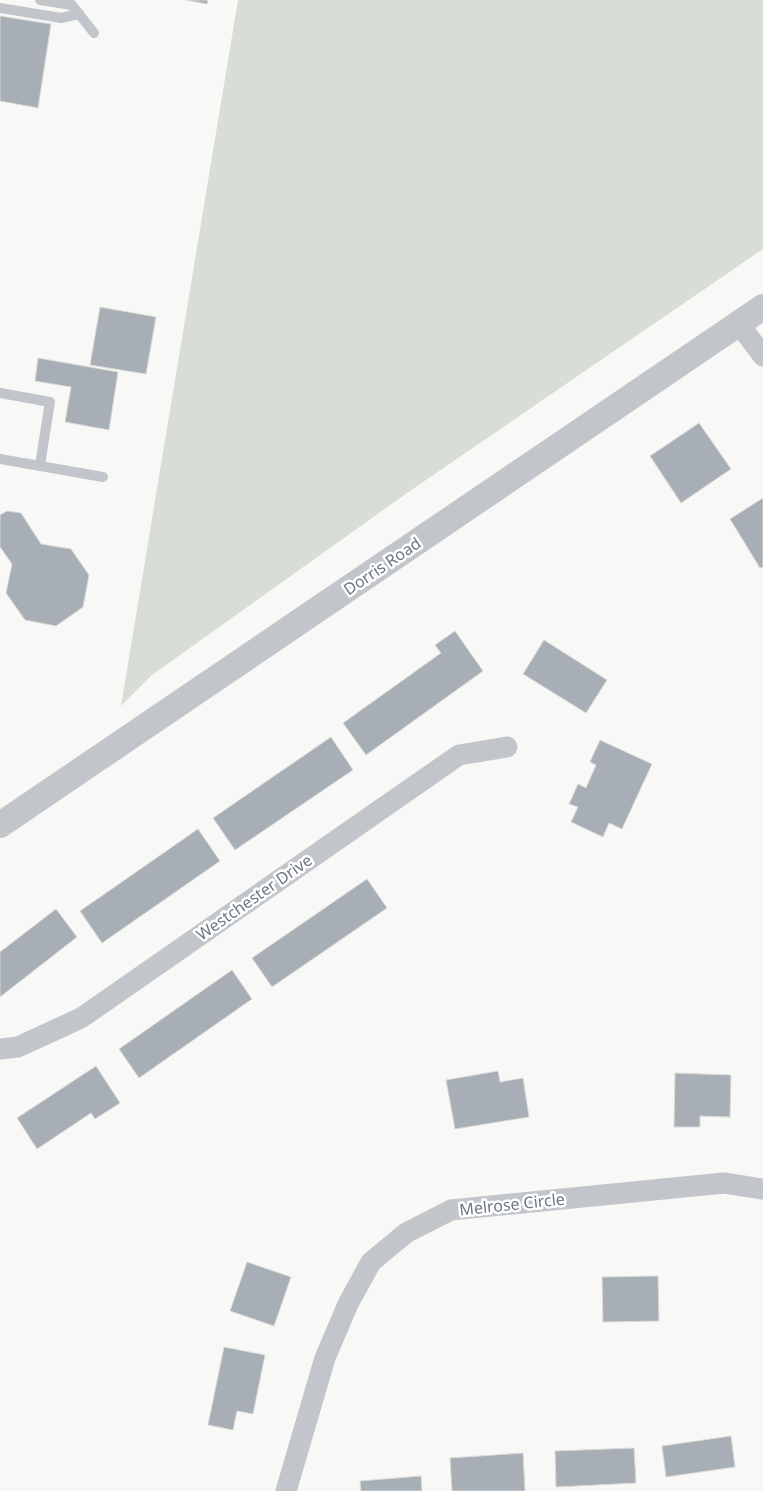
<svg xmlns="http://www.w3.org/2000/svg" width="763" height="1491" font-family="'Noto Sans',sans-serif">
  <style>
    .green { fill: #d8ddd6 }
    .building { fill: #a8aeb5; stroke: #dadad8 }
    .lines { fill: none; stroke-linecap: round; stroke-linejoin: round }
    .service { stroke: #c2c5c9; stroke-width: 10 }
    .minor { stroke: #c2c5c9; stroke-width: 21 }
    .tertiary { stroke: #c2c5c9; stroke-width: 26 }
    .labels { text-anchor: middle; stroke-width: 5; stroke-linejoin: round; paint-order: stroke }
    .street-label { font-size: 16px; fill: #6a7785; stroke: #fff }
  </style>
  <rect width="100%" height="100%" fill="#f8f8f6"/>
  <polygon class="green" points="238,0 763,0 763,249 407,493 152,675 121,706"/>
  <g class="building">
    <polygon points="186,0 208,0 207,4"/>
    <polygon points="0,16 51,24 38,108 0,101"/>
    <polygon points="100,307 156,317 146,374 90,365"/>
    <polygon points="38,358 118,372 109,430 65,422 71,387 35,381"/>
    <polygon points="699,423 731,469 681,503 650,456"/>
    <polygon points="763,498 763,567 760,568 730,519"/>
    <polygon points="7,511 21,513 41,544 71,549 89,575 83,607 56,626 25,620 6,593 12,564 0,547 0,515"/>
    <polygon points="455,631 483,671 366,755 343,723 441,653 435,645"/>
    <polygon points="544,640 607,680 586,713 523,674"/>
    <polygon points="331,737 353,770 235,850 213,818"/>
    <polygon points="600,740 652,764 622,829 609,823 603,837 571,822 578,807 569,804 578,784 586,788 596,765 590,762"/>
    <polygon points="198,829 220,861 102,943 80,911"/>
    <polygon points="367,879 387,908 272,987 252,958"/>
    <polygon points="56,909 77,937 0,997 0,952"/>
    <polygon points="232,970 252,999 139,1078 119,1049"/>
    <polygon points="96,1066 120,1103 95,1119 91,1113 37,1149 17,1118"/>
    <polygon points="498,1071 500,1082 523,1078 529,1117 455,1129 446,1080"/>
    <polygon points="675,1073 731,1075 730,1117 700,1116 700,1127 674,1127"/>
    <polygon points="247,1262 291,1277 274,1326 230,1311"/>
    <polygon points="658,1276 659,1321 603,1322 602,1277"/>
    <polygon points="224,1347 265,1355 253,1414 237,1411 233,1430 208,1425"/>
    <polygon points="731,1436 735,1467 666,1477 662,1446"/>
    <polygon points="634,1448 636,1483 556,1487 555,1451"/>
    <polygon points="523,1453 525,1491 452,1491 450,1458"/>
    <polygon points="421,1476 422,1491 361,1491 360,1481"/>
  </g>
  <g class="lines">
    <g class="service">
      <polyline points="40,0 72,5 94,33"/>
      <polyline points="0,8 61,18 79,14"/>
      <polyline points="0,393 50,402 40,465"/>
      <polyline points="0,459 103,477"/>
    </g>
    <g class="minor">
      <polyline points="739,324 763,356"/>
      <polyline points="0,1049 18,1047 81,1018 459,755 507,747"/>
      <polyline points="286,1491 325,1358 348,1304 371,1262 406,1233 451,1210 724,1183 763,1189"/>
    </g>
    <polyline class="tertiary" points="0,825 763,307"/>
  </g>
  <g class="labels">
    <g class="street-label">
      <text transform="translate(382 566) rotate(-34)" y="6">Dorris Road</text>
      <text transform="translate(254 897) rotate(-35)" y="6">Westchester Drive</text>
      <text transform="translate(512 1204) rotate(-6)" y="6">Melrose Circle</text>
    </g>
  </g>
</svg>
